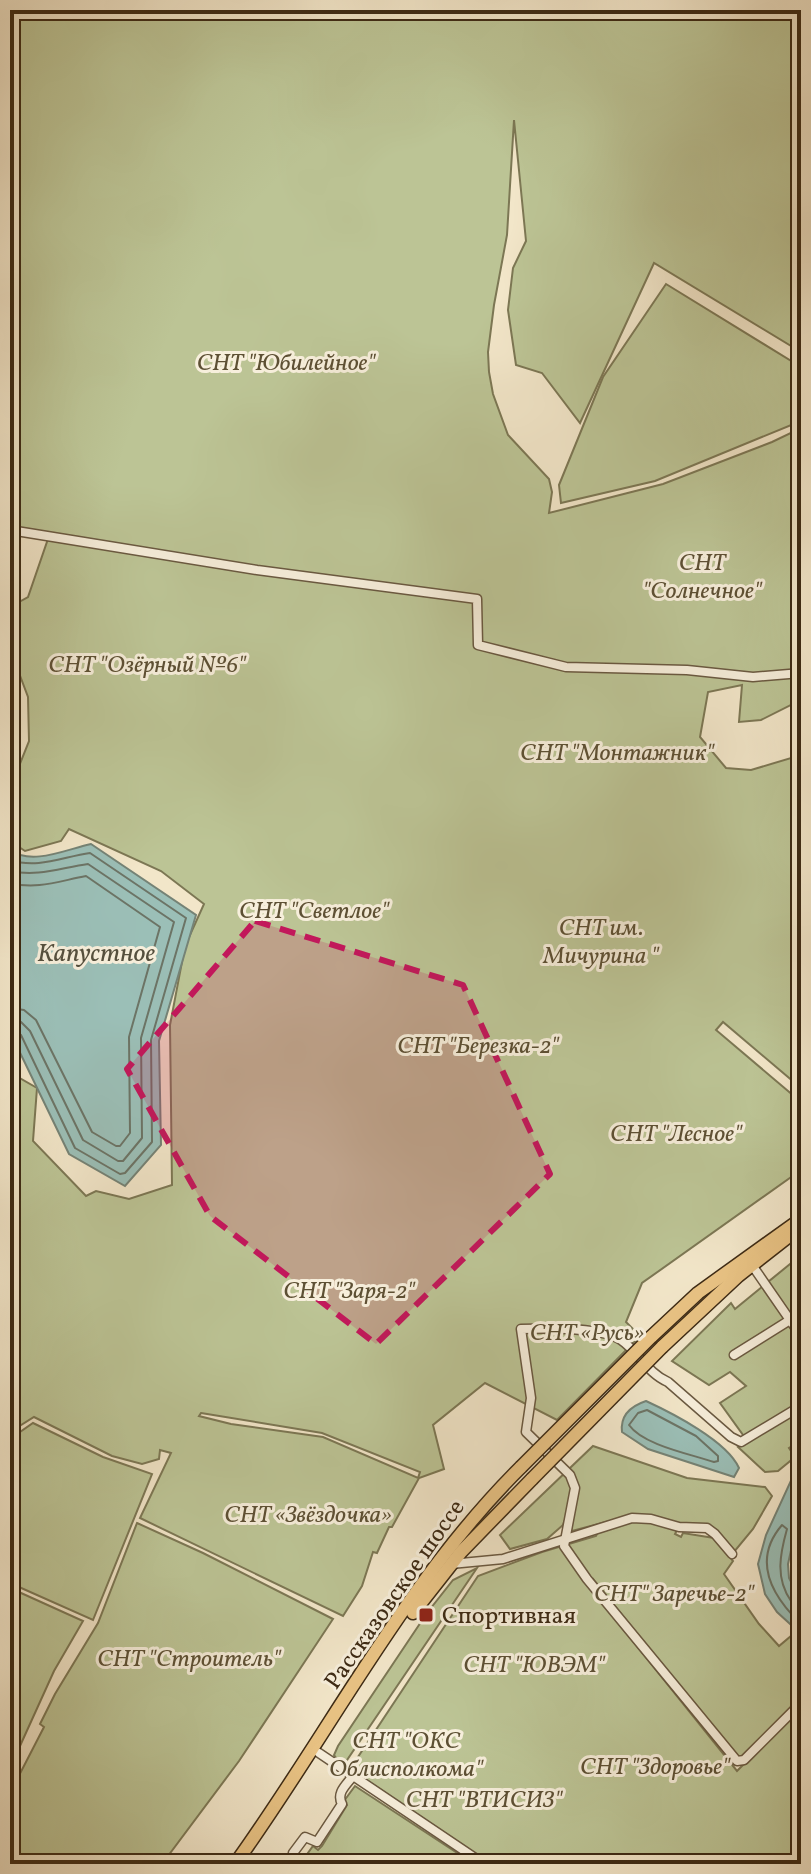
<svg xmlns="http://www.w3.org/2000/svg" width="811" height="1874" font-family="Vollkorn,serif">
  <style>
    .green { fill: #bcc495; stroke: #7c7754; stroke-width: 2; fill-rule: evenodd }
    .water { fill: #9bbfb7; stroke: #758376; stroke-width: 2 }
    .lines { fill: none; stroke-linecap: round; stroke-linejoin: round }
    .shore { stroke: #6c7466; stroke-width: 2 }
    .street-casing { stroke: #6a5941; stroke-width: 11 }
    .primary-casing { stroke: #3d2a14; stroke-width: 15 }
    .street { stroke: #f7efdc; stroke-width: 8 }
    .primary { stroke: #e9c384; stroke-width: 12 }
    .primary-bridge-casing { stroke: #3d2a14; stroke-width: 15; stroke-linecap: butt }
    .primary-bridge { stroke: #e9c384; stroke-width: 12 }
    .marked { fill: #c2185b; fill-opacity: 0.2; stroke: #c2185b; stroke-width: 6; stroke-dasharray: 16 10; stroke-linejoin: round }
    .poi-dot { fill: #8f2418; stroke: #f7efdc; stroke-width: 3 }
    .labels { text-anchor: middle; stroke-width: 6; stroke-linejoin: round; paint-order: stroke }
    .park-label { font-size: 24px; font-style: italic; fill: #5d5034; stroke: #f7efdc }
    .street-label { font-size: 24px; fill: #3d2a14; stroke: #f7efdc }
    .poi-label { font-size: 24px; fill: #3d2a14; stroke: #f7efdc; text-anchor: start }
    .water-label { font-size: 26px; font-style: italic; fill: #544f3d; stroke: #f7efdc }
  </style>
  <rect width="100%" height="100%" fill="#f2e6c9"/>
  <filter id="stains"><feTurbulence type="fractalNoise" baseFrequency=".0025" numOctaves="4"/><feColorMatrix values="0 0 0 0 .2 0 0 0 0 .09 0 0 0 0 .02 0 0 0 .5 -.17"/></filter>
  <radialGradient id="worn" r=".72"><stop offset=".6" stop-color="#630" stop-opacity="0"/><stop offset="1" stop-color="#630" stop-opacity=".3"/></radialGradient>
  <g class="green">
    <path d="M10,10H801V352L654,263L580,423L542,373L516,365L508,310L513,268L526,241L514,120L507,235L494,305L488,352L489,372L493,394L508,435L549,479L552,492L549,513L663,484L772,442L801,428V700L761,720L739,722L742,685L708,692L700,737L726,768L751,770L801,755V1088L723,1022L716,1030L801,1102V1170L642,1283L626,1322L640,1336L557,1420L485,1383L433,1425L444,1469L419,1478L392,1527H389L377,1553L373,1552L362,1586L343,1616L140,1518L171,1453L160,1450L159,1459L142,1464L112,1456L34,1417L10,1432V1059L18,1077L37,1088L33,1141L86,1196L96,1191L129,1199L172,1185L170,1025L185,946L204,904L161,871L69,829L61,841L25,851L10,841V789L29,741L28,697L10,649V607L28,597L50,533L10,527ZM201,1413L322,1433L420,1472L418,1478L323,1437L231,1424L199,1416Z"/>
    <polygon points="666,284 801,367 801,421 655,481 561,503 559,485 603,377"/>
    <polygon points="801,1255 801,1440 789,1448 795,1457 778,1471 765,1472 738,1447 748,1442 720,1403 746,1386 730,1372 709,1385 672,1361 731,1303 735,1309"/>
    <polygon points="33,1423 103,1457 152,1474 93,1620 10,1583 10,1439"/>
    <path d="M593,1446L687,1478L765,1487L772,1496L753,1529L734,1552C712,1525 716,1523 680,1524L675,1534L681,1537L683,1533L714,1538L733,1561L724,1574L759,1624L779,1646L791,1636L801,1641V1697L745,1758H737L593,1579L587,1584L737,1771L801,1707V1864H491L350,1769L478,1576L542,1552L596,1536L598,1532L630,1522H641L628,1516L572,1531L564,1522L563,1525L547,1539L510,1549L500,1535Z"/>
    <polygon points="137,1523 203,1553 333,1619 239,1761 162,1864 10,1864 10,1793 44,1727 40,1724 55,1694 98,1623"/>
    <polygon points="477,1568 345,1763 340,1763 334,1755 338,1746 427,1613 453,1580"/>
    <polygon points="10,1588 83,1621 54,1671 10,1768"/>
    <polygon points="355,1786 474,1864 300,1864 313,1846 318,1850 322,1846 347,1805 344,1801"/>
  </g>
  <g class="water">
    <path d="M91,844L196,915L159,1041L161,1145L125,1186L69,1154L10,1032V850C32,866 67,849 91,844Z"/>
    <path d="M646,1401C672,1413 727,1441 739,1468L734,1477L648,1449L622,1432C620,1415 631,1406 646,1401Z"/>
    <polygon points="801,1467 801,1523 795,1532 788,1564 789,1578 801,1601 801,1634 777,1612 765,1594 758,1564 766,1535 794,1474"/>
  </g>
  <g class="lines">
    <g class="shore">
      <path d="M10,860C38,869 62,857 90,853L186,918L151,1040L152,1142L125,1173L120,1174L75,1148L21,1035L10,1030"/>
      <path d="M10,871C38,877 60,868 88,864L174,922L141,1038L142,1138L123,1161H118L83,1140L30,1031L21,1022L10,1020"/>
      <path d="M10,883C37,890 59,881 86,876L160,927L129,1037L130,1133L120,1146H116L92,1132L36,1020L24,1010L10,1008"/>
      <path d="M647,1410L696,1436L718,1456V1461L714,1462C690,1454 643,1445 629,1425L638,1413Z"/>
      <path d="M801,1604L791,1601C775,1578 780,1554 787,1529L782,1525C751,1561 772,1596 801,1624"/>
    </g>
    <defs>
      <g id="street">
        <polyline points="10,530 257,570 477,599 478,645 566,667 687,670 753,677 801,673"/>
        <polyline points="752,1265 801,1336"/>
        <polyline points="734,1355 801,1313"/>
        <path d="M801,1406L741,1442L731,1437L668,1382C647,1373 639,1352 621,1340C602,1327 545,1328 521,1329L531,1398L526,1432L570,1475L575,1488L564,1546L587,1579L737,1761L744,1760L801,1703"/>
        <polyline points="451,1564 503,1559 632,1518 651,1519 679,1527 707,1528 715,1534 732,1554"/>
        <polyline points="319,1753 484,1864"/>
        <path d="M292,1864L293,1853L305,1837L317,1842L342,1804C336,1793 346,1785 353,1776"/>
      </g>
      <g id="primary">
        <polyline points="651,1337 698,1293 801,1219"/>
        <polyline points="662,1347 738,1276 789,1236"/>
        <polyline points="413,1613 461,1552 532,1479"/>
        <path d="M235,1864C330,1732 405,1582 521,1467"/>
      </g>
    </defs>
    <use href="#street" class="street-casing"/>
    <use href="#primary" class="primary-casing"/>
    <use href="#street" class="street"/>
    <use href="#primary" class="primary"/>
    <defs>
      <g id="primary-bridge">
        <polyline points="521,1467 651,1337"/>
        <polyline points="532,1479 662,1347"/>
      </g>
    </defs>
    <use href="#primary-bridge" class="primary-bridge-casing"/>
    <use href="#primary-bridge" class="primary-bridge"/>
  </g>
  <path class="marked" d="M255,921L463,985L550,1174L376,1344L210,1216L127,1069Z"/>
  <rect class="poi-dot" x="418" y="1607" width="16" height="16" rx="4"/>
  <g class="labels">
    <g class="park-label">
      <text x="286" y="370">СНТ "Юбилейное"</text>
      <text x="702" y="570">СНТ<tspan x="702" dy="28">"Солнечное"</tspan></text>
      <text x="147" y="672">СНТ "Озёрный №6"</text>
      <text x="617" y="760">СНТ "Монтажник"</text>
      <text x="314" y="918">СНТ "Светлое"</text>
      <text x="601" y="935">СНТ им.<tspan x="601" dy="28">Мичурина "</tspan></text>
      <text x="478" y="1053">СНТ "Березка-2"</text>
      <text x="676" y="1141">СНТ "Лесное"</text>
      <text x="349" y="1298">СНТ "Заря-2"</text>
      <text x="587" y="1340">СНТ «Русь»</text>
      <text x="308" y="1522">СНТ «Звёздочка»</text>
      <text x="674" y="1601">СНТ" Заречье-2"</text>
      <text x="189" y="1666">СНТ "Строитель"</text>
      <text x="534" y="1672">СНТ "ЮВЭМ"</text>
      <text x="406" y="1748">СНТ "ОКС<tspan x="406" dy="28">Облисполкома"</tspan></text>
      <text x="655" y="1774">СНТ "Здоровье"</text>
      <text x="484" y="1807">СНТ "ВТИСИЗ"</text>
    </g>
    <g class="street-label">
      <text transform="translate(394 1594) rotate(-55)" y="8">Рассказовское шоссе</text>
    </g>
    <g class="poi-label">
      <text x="442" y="1623">Спортивная</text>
    </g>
    <g class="water-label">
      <text x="96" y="961">Капустное</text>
    </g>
  </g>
  <rect width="811" height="1874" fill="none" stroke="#f2e6c9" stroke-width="40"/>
  <rect x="12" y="12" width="787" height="1850" fill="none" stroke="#3d2a14" stroke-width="4"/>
  <rect x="20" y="20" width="771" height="1834" fill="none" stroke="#3d2a14" stroke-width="2"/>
  <rect width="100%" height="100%" filter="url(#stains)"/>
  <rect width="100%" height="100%" fill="url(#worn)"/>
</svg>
